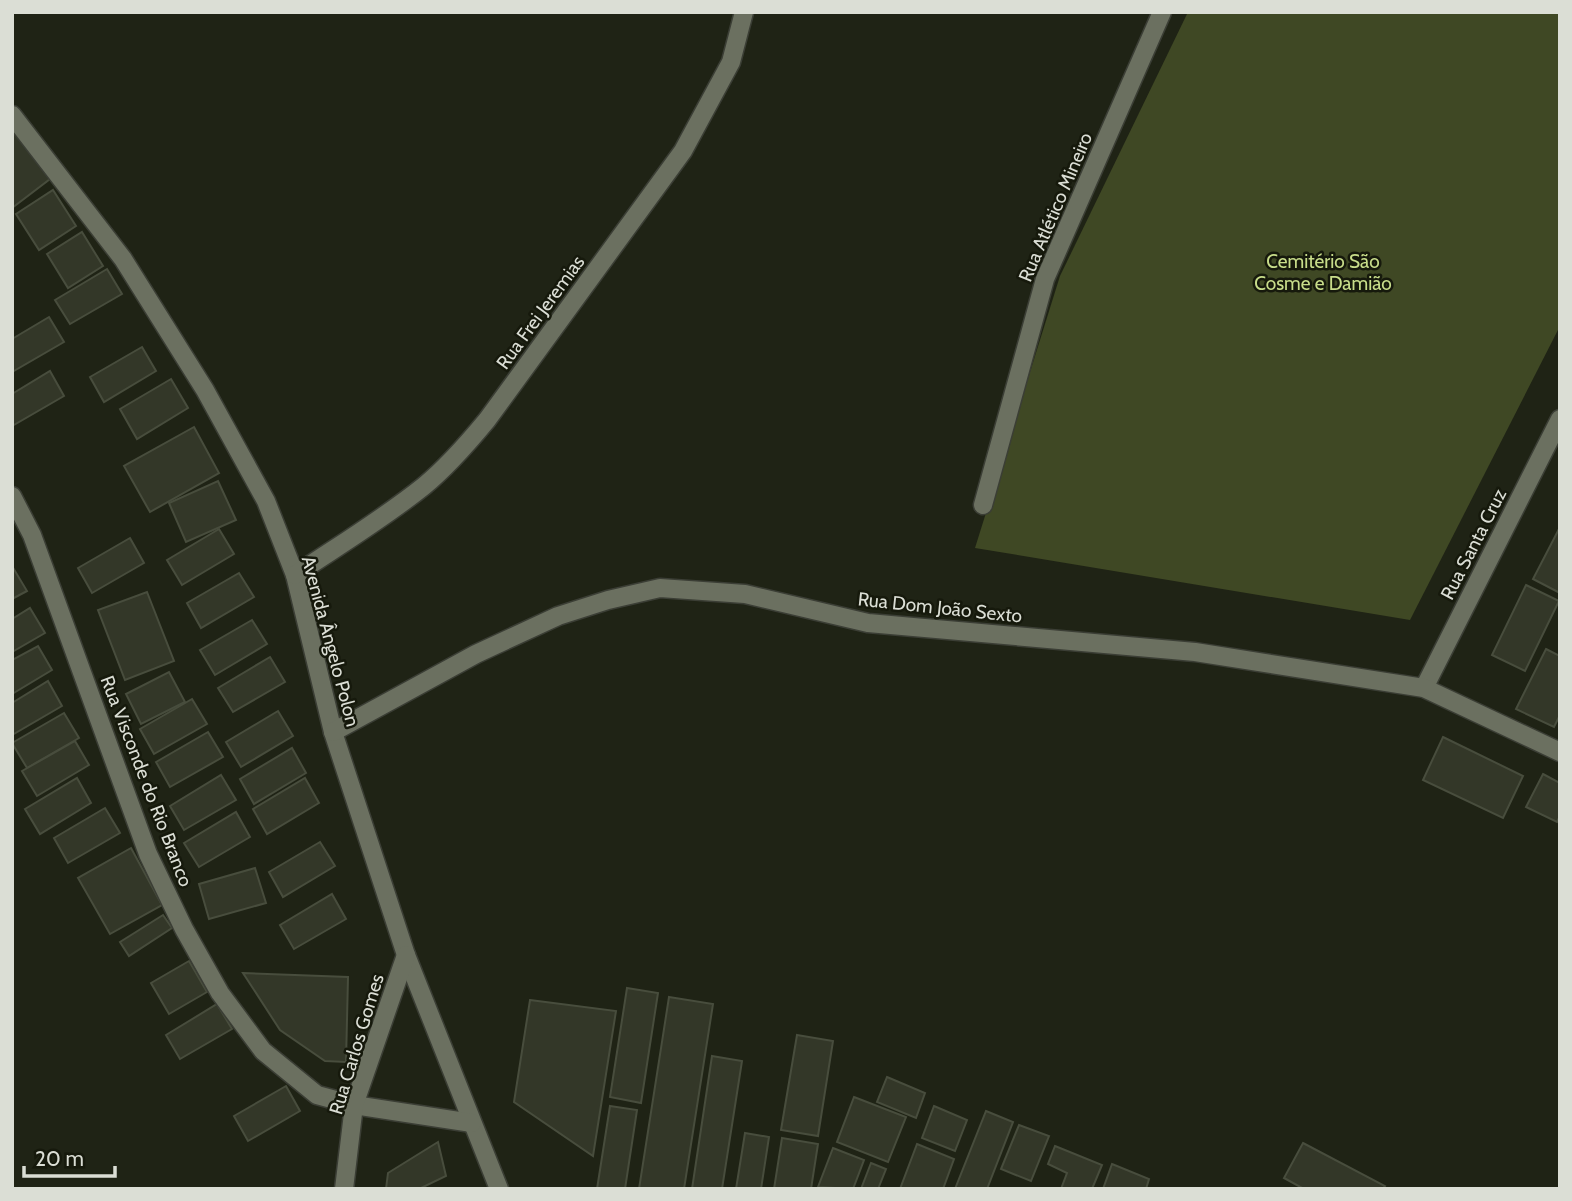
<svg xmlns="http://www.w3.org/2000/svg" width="1572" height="1201" font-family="Cabin,sans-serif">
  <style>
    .green { fill: #3f4824 }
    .building { fill: #333728; stroke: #484d3d; stroke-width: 2 }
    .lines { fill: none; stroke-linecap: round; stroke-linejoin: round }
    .minor-casing { stroke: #3b3e35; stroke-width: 21 }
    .minor { stroke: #6b7060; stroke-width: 18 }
    .labels { text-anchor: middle; stroke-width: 5; stroke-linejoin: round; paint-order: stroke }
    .street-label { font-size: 19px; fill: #dbded5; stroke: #16190c }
    .park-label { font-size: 19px; fill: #c8dd8a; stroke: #16190c }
  </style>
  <rect width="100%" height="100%" fill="#1f2315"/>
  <polygon class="green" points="1188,12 1560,12 1560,326 1410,620 975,548 1060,276"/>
  <g class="building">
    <polygon points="12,129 50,179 12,208"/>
    <polygon points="53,190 76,226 39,250 16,214"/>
    <polygon points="82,232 103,266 68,288 47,254"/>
    <polygon points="107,269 122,294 70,324 55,300"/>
    <polygon points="49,317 64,342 12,372 12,339"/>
    <polygon points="142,347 156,371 104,402 90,377"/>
    <polygon points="50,371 64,396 12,426 12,394"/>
    <polygon points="171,379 188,408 137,439 120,409"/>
    <polygon points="194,427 219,473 150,512 124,466"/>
    <polygon points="218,481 236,520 186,542 169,503"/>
    <polygon points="1560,527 1560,593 1533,579"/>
    <polygon points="219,529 234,554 182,585 167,560"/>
    <polygon points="130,538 144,563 92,593 78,568"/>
    <polygon points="12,566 27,591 12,599"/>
    <polygon points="239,573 254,597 201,628 187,603"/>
    <polygon points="1526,585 1559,601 1525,671 1492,655"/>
    <polygon points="147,592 174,661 125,680 98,610"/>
    <polygon points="30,608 45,633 12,652 12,619"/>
    <polygon points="252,620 267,644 215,675 200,650"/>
    <polygon points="38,646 52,670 12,694 12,660"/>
    <polygon points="1546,649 1560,656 1560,715 1554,727 1516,709"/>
    <polygon points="270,657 285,682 233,712 218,688"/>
    <polygon points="169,672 185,702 141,724 126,694"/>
    <polygon points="48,681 62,706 12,735 12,703"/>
    <polygon points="192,699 207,724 154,754 140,729"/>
    <polygon points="278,711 293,736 241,767 226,742"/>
    <polygon points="64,713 79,738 27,768 12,743"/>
    <polygon points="208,732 223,757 170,787 156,762"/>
    <polygon points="1443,737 1523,776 1503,818 1423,780"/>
    <polygon points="75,741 89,765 37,796 22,771"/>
    <polygon points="292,748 306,773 254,804 240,779"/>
    <polygon points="1543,774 1560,783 1560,816 1557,822 1526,807"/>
    <polygon points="221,775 236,800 184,830 170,806"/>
    <polygon points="77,778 91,803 40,834 25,809"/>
    <polygon points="305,778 319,803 267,834 253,809"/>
    <polygon points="105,808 120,833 68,863 54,838"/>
    <polygon points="236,812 250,837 199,867 184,843"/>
    <polygon points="320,842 335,866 283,897 269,872"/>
    <polygon points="131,848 162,905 110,934 78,878"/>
    <polygon points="255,868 266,903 209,919 199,884"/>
    <polygon points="332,894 346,919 294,949 280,925"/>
    <polygon points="163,915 172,928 129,956 120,942"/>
    <polygon points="189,961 207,992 169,1014 151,983"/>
    <polygon points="243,973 348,977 346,1062 325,1061 280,1030"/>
    <polygon points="627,988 658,993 641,1103 610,1097"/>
    <polygon points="669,997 713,1004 684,1189 639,1189"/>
    <polygon points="530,1000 616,1011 593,1156 514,1102"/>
    <polygon points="217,1004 232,1029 180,1059 166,1035"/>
    <polygon points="797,1035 833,1041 818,1136 781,1130"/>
    <polygon points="712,1056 742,1061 722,1189 692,1189"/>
    <polygon points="887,1077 925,1093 916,1118 877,1102"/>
    <polygon points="286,1086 300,1111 248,1141 234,1116"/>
    <polygon points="854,1097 906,1117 888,1162 837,1142"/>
    <polygon points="610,1106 637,1110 625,1189 597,1189"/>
    <polygon points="934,1106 967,1120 955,1151 922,1138"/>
    <polygon points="986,1111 1013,1122 987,1189 955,1189"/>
    <polygon points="1019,1125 1049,1136 1031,1181 1001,1169"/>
    <polygon points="745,1133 769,1137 761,1189 736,1189"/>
    <polygon points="782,1138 818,1144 811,1189 774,1189"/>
    <polygon points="438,1142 446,1176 419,1189 386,1189 388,1173"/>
    <polygon points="1303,1143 1385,1186 1383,1189 1304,1189 1284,1178"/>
    <polygon points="917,1144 954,1159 943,1189 900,1189"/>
    <polygon points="1055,1146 1102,1165 1092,1189 1061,1189 1067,1173 1048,1164"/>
    <polygon points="833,1148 864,1160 853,1189 818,1187"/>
    <polygon points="871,1163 886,1169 878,1189 861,1189"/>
    <polygon points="1112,1164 1149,1179 1146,1189 1103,1189"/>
  </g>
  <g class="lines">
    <defs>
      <g id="minor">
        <polyline points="12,115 123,259 205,390 266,501 295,575 333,732 406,955 499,1189"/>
        <polyline points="12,496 32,535 148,854 184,929 220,993 263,1051 317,1095 354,1105 472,1123"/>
        <polyline points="983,505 1045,279 1162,12"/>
        <path d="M295,575C338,546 383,519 424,486C447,467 468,443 487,420L683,151L731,62L744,12"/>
        <polyline points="1424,688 1560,419"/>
        <polyline points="333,732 476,654 558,616 608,600 660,588 745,594 868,623 1195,652 1424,688 1560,752"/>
        <polyline points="344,1189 354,1105 406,955"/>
      </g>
    </defs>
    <use href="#minor" class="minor-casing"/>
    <use href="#minor" class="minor"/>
  </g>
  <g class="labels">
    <g class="street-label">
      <text transform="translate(1055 207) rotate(-67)" y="7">Rua Atlético Mineiro</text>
      <text transform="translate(540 312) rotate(-54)" y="7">Rua Frei Jeremias</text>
      <text transform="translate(1473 544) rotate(-63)" y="7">Rua Santa Cruz</text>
      <text transform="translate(940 607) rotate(6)" y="7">Rua Dom João Sexto</text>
      <text transform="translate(331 641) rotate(75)" y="7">Avenida Ângelo Polon</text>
      <text transform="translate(147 781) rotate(69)" y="7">Rua Visconde do Rio Branco</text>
      <text transform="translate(356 1044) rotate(-73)" y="7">Rua Carlos Gomes</text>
    </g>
    <g class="park-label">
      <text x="1323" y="268">Cemitério São<tspan x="1323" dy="22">Cosme e Damião</tspan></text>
    </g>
  </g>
  <rect width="1572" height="1201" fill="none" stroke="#dbded5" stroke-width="28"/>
  <path d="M24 1166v10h91v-10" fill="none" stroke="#dbded5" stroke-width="3.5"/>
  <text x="35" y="1166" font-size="21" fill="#dbded5" stroke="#16190c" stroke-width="5" paint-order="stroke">20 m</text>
</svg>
